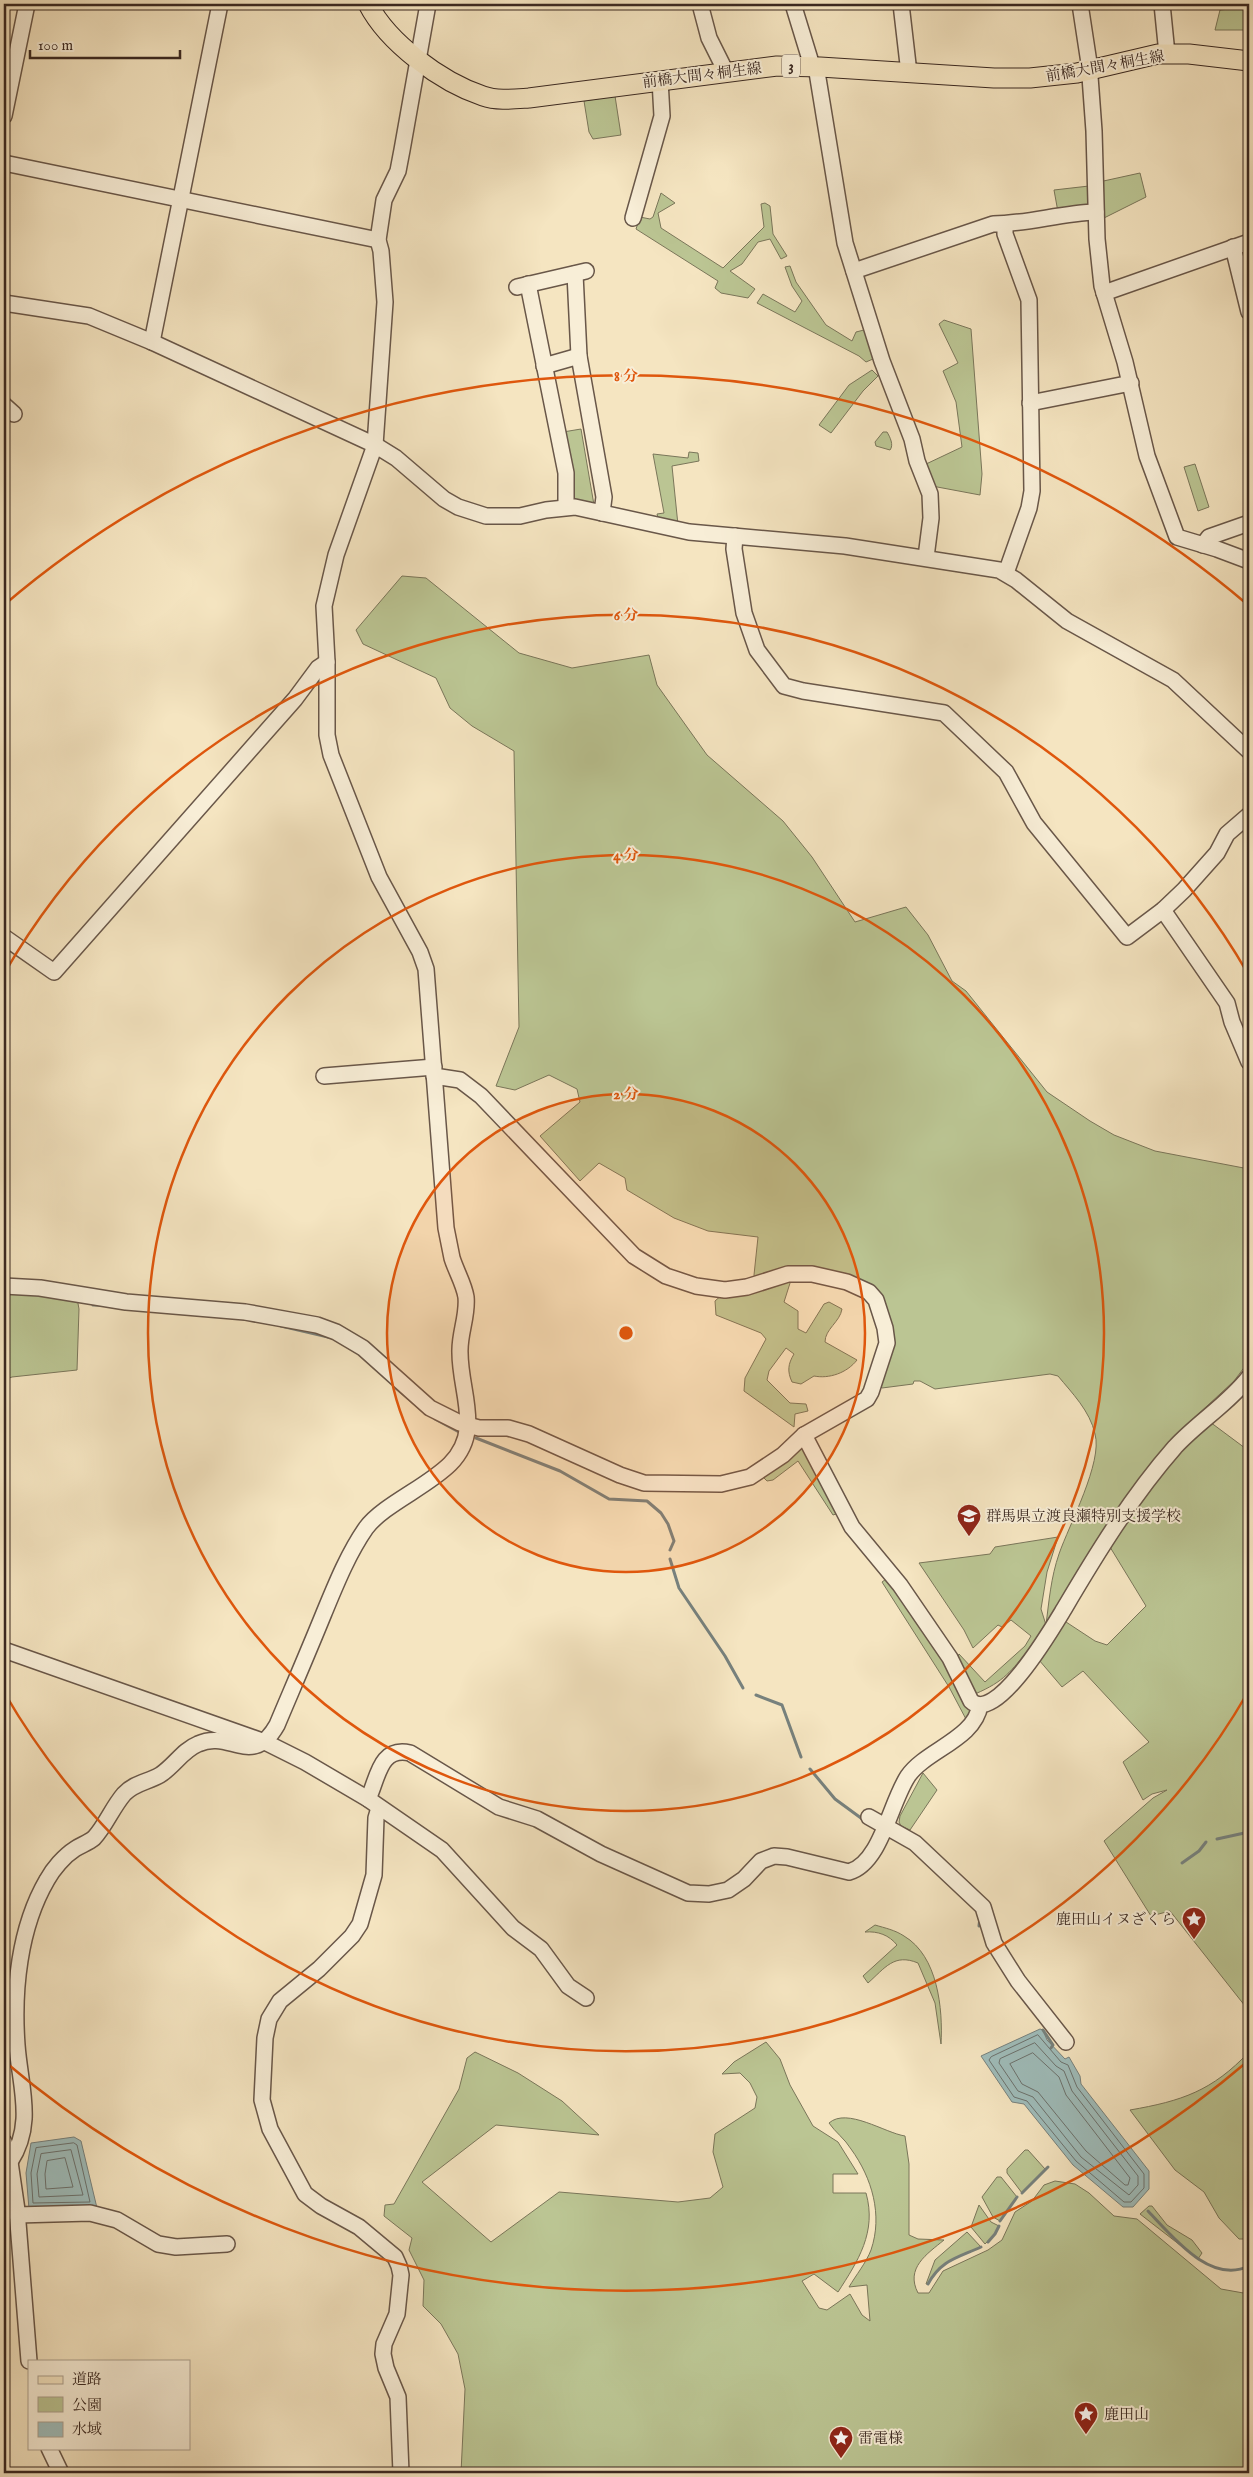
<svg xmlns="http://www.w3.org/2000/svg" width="1253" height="2477" font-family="'IM FELL English','Noto Serif JP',serif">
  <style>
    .green { fill: #bbc593; stroke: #7a765a }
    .water { fill: #9fbdbb; stroke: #77817d }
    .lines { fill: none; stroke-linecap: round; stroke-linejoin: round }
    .shore { stroke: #6c726e; stroke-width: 1 }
    .stream { stroke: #77817d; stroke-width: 3 }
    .minor-casing { stroke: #695749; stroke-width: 18 }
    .major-casing { stroke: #3a2821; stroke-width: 21 }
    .minor { stroke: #f8eed7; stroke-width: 15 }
    .major { stroke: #f5e5c1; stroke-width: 19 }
    .ring { fill: none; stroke: #df570d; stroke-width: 2.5 }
    .labels { text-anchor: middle; stroke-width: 4; stroke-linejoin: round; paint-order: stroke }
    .shield { fill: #f8eed7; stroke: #736358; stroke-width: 1 }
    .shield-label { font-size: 14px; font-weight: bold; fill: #3a2821 }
    .street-label { font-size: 15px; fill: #3a2821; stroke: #f8eed7 }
    .poi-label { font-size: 15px; fill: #3a2821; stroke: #f8eed7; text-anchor: start }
    .centre { fill: #df570d; stroke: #f8eed7; stroke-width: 2.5 }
    .ring-label { font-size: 15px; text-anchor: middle; font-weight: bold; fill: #df570d; stroke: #f8eed7; stroke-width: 4; stroke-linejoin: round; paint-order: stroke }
  </style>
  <rect width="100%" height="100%" fill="#f5e5c1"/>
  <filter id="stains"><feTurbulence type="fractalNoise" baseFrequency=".004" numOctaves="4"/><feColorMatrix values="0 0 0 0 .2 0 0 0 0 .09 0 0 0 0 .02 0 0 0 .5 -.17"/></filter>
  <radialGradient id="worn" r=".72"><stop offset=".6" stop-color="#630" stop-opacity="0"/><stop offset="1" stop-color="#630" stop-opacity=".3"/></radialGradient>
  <g class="green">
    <polygon points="1249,7 1249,30 1215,30 1220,10"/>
    <polygon points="615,96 621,135 593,139 589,132 584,101"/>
    <polygon points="1140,173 1146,197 1100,220 1099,182"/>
    <polygon points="1089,186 1090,208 1058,212 1054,190"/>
    <polygon points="661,193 675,203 658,213 661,228 723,268 764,227 761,204 765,203 770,206 773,234 787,256 781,259 770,239 758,242 742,264 730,271 755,289 748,298 721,293 715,288 718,281 636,229 640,217 650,219 653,217"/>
    <polygon points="790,266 796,282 826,325 852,341 856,332 868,329 876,354 873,359 866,362 859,356 757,303 763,294 795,312 802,301 792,286 785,267"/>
    <polygon points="944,320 971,329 982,474 980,495 932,486 924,465 962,447 956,402 943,371 958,363 939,324"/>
    <polygon points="872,370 878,376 863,391 831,433 819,425 849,385"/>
    <polygon points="581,429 594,505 577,500 572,495 563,432"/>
    <path d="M883,432H887C890,437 894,445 890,450L876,446L875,442Z"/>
    <polygon points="689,452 698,453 699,461 672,466 678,525 659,521 657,514 664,513 653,454 688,458"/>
    <polygon points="1195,464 1209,507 1198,511 1184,467"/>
    <path d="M402,576L426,578L519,653L572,668L649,655L657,685L707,755L783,821L812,857L855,922L906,907L928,935L952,981L966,991L1047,1092L1090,1121L1114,1135L1155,1151L1249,1169V1361L1234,1381L1180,1431L1030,1648C1010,1672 1005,1681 975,1694L957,1659L959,1654L985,1682L1025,1646L1031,1636L1011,1620L1002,1627L998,1625L973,1648L964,1630L919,1563L990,1554L995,1547L1058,1537L1047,1572L1041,1609L1046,1625C1049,1601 1051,1577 1059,1554C1069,1525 1103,1462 1095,1434C1090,1411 1072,1393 1058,1376L1050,1374L935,1389L920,1381H914L913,1384L882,1388L877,1382L891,1349L866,1286L791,1280L784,1302L798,1311V1329L806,1333L824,1304L829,1302L842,1309C840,1322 825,1329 825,1342L857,1360C847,1373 829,1379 814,1376L801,1384L792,1382C787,1371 788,1364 794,1354L786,1348L769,1371L767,1380L790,1403L806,1404L808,1411L795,1414L794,1427L744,1391L745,1378L766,1339L761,1333L716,1315L715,1301L723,1294L758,1289L754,1275L758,1237L708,1231L674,1218L627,1190L625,1178L599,1163L580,1181L540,1136L580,1102L577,1089L549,1075L515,1090L496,1086L519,1027L514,751L472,726L450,708L436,678L363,644L356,630Z"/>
    <polygon points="4,1290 77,1298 79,1309 77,1370 12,1377 4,1380"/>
    <polygon points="1210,1422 1249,1451 1249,2011 1170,1911 1151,1916 1104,1841 1153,1798 1167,1790 1152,1794 1143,1800 1123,1762 1149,1742 1083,1671 1062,1687 1039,1660 1063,1620 1095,1641 1107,1645 1146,1606 1110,1547 1166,1466"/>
    <polygon points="803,1448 839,1513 833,1515 798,1461 773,1480 767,1481 762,1476 793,1452"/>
    <polygon points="889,1577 945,1660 972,1711 967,1721 949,1687 882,1582"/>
    <polygon points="923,1773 937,1790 910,1830 901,1826 899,1822 900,1816"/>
    <path d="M875,1925C885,1928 895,1930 904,1936C938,1956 943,2009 941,2044L935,2003L918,1963C894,1953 885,1968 868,1983L863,1976L897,1945C889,1935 878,1931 865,1932Z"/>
    <path d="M766,2042L780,2059L790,2085L813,2126L838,2142L858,2174H833V2193H866C877,2232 858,2261 838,2292L814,2274L802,2281L819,2308L827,2310L850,2294L862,2315L870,2321L867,2285L849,2287C856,2275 866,2263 871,2250C883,2215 872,2178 851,2149C845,2139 835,2132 829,2123C847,2107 885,2133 905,2136L909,2164V2235L918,2239L944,2240C927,2254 905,2268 918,2293H929L943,2271L988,2250L1002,2240L1015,2212L1032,2201L1044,2185L1055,2181L1075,2184L1089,2193L1114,2216L1137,2219L1221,2289L1249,2294V2473H461L465,2389L458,2354L441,2324L423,2306L424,2280L409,2250L412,2238L384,2216L385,2205L394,2204L459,2089L467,2058L475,2052L518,2073L562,2101L599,2135L496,2125L422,2182L491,2242L559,2192L678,2202L710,2198L723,2187L713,2152L715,2134L755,2108L757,2097L750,2083L740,2073L722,2074L734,2062Z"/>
    <path d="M1249,2052V2239H1239L1219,2218L1204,2192L1175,2170L1130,2110C1182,2101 1212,2091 1249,2052Z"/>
    <polygon points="1025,2150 1028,2150 1045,2169 1022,2193 1007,2173 1007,2169"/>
    <polygon points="997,2177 1001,2177 1017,2197 1000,2221 993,2217 982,2197"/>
    <polygon points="979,2205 991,2222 999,2226 995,2234 985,2244 971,2227"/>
    <polygon points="1149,2206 1152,2206 1167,2225 1192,2240 1202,2253 1198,2259 1140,2214"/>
    <path d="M967,2232L981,2247C957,2258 941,2260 928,2284H926L935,2260Z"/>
  </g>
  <g class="water">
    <polygon points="1040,2029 1043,2030 1047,2040 1065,2059 1069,2057 1080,2076 1081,2084 1149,2171 1149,2189 1133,2207 1123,2207 1073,2165 1024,2104 1012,2102 981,2056"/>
    <polygon points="74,2137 81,2141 97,2208 29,2209 26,2173 31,2143"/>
  </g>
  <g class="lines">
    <g class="shore">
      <polygon points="1038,2035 1061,2062 1068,2065 1077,2087 1144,2174 1144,2188 1131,2202 1124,2202 1076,2161 1027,2101 1014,2097 989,2060 991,2057"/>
      <polygon points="1035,2043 1056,2066 1064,2071 1072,2091 1138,2176 1138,2185 1129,2195 1081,2157 1033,2097 1018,2091 999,2063 1000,2059"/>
      <polygon points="1033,2053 1059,2077 1066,2095 1130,2178 1128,2185 1125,2185 1086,2151 1038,2092 1022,2084 1010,2064"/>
      <polygon points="74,2143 77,2145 90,2202 33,2203 31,2173 36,2148"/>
      <polygon points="71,2150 83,2195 39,2197 37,2174 41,2154"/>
      <polygon points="65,2158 73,2187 46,2189 45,2174 47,2161"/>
    </g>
    <g class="stream">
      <polyline points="93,1305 101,1305"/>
      <polyline points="281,1326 328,1337"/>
      <polyline points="396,1388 422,1410"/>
      <polyline points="435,1419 459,1432"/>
      <polyline points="476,1438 560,1471 609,1499 647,1501 661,1513 668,1524 674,1541 670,1550"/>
      <polyline points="670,1559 679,1588 725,1656 743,1688"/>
      <polyline points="756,1695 782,1705 801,1757"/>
      <polyline points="810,1769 835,1799 865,1821"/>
      <polyline points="1217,1839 1249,1832"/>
      <polyline points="1182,1863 1199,1851 1206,1842"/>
      <polyline points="979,1926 980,1917"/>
      <polyline points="1043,2030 1053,2045 1051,2048"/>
      <polyline points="1022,2193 1048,2167"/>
      <path d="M1148,2211C1172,2236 1210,2285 1249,2266"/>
      <polyline points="1000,2221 1017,2197"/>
      <polyline points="988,2242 995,2234 999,2226"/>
      <path d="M928,2284C941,2260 957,2258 981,2247"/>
    </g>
    <defs>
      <g id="minor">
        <polyline points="700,4 709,38 726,72"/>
        <polyline points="793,4 812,66"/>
        <polyline points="901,4 909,73"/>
        <polyline points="1080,4 1089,63 1094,131 1097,239 1102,286 1125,362 1147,456 1177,537 1217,549 1249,561"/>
        <polyline points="1162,4 1167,54"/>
        <polyline points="816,66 845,243 882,361 912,439 917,461 930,494 931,518 926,557"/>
        <polyline points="4,116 27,4"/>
        <polyline points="4,163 378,240"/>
        <polyline points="633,218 662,116 660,80"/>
        <polyline points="1005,225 1005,234 1029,300 1032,491 1029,508 1006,573"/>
        <polyline points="1233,247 1249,312"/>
        <path d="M854,271L993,224C1027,224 1061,213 1096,212"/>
        <polyline points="575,274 579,356 604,497 602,513"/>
        <polyline points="528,284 566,473 566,507"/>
        <polyline points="517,287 586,271"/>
        <polyline points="1104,293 1249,242"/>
        <polyline points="4,303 89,316 152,342 375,445 396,458 444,499 458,507 486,516 520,516 546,510 575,507 689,532 845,546 999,570 1016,580 1067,621 1173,680 1249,751"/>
        <polyline points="152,342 220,4"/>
        <polyline points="544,366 579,356"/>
        <polyline points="1030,403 1131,383"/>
        <polyline points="4,405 14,414"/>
        <polyline points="735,536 734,549 744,613 757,650 784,686 803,691 944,713 1006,772 1034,823 1127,937 1163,910 1184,890 1217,853 1227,834 1249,815"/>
        <polyline points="1203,545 1209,537 1249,523"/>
        <polyline points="1163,910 1227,1003 1232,1022 1249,1062"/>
        <polyline points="4,937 54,972 295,699 318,668 327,662"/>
        <polyline points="324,1076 434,1067"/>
        <polyline points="4,1286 40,1288 126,1302 245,1312 317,1325 336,1332 363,1348 430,1408 460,1423 479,1428 508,1428 529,1434 620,1475 644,1483 721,1484 750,1477 783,1455 804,1435 867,1399 871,1392 887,1343 885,1328 876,1300 869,1292 847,1282 812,1274 788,1274 747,1287 725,1290 696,1286 666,1276 634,1256 481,1096 460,1080 434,1076"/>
        <path d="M804,1435L852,1527L900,1585L950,1658L971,1701C996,1725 1053,1627 1064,1609C1097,1553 1132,1496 1175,1447C1198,1422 1228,1404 1249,1377"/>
        <polyline points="4,1650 265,1742 305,1762 368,1799 442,1850 513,1928 541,1949 568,1986 586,1998"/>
        <path d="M368,1799C378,1779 379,1746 410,1753L499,1807L537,1819L601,1854L688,1893L709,1894L728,1890L744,1879L761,1861L774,1856L787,1857L849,1872C881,1863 890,1803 908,1776C926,1750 975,1739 980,1705"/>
        <polyline points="379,1808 376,1818 374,1875 360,1924 352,1936 319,1969 280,2001 269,2019 265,2038 262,2100 270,2129 305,2194 321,2206 359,2227 395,2257 399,2266 401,2275 397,2314 384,2344 383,2354 386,2368 398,2397 401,2473"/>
        <polyline points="869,1817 915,1843 983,1907 994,1943 1018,1981 1066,2042"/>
        <polyline points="4,2142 10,2162 17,2210 29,2361"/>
        <path d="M10,2162C35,2124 20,2087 17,2045C13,1991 19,1928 47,1880C53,1869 64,1856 75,1849C81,1845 88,1843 94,1838C106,1825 112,1808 124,1794C134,1783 148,1782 160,1775C174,1766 183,1750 198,1744C230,1729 252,1769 277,1725C293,1687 309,1650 324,1613C336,1584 348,1554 366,1528C383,1505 427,1487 450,1464C483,1431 460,1393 460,1353C459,1334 468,1316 466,1297C464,1284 456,1271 452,1258C450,1248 448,1238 446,1228L426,969L420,952L379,877L331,755L327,735V662L324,606L336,555L375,445L385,302L381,251L378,240L384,200L398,171L402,150L428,4"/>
        <polyline points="17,2215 90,2213 117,2220 158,2244 176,2247 227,2244"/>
        <polyline points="49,2448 61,2473"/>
      </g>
      <path id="major" d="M368,4C388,43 441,82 483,96C497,101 514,99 529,98L777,66L820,67L994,78H1030L1077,73L1158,54H1189L1249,61"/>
    </defs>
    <use href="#minor" class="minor-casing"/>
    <use href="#major" class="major-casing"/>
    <use href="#minor" class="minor"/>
    <use href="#major" class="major"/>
  </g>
  <circle cx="626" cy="1333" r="239" fill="#df570d" fill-opacity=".12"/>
  <g class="ring">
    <circle cx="626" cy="1333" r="239"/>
    <circle cx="626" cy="1333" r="478"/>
    <path d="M1248 1692A718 718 0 0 1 4 1692M4 974A718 718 0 0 1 1248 974"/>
    <path d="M1248 2061A957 957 0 0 1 4 2061M4 605A957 957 0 0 1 1248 605"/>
  </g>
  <defs>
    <symbol id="school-pin" viewBox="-11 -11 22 30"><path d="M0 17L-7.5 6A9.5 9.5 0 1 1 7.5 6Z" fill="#8f2418" stroke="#f8eed7"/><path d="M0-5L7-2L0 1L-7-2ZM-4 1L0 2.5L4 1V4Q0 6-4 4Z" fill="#fff"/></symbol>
    <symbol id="sight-pin" viewBox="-11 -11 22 30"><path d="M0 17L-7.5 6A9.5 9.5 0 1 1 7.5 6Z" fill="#8f2418" stroke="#f8eed7"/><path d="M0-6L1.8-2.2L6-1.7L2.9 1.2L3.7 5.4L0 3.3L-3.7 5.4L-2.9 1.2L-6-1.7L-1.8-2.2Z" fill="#fff"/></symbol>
  </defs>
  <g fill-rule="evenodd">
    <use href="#school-pin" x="955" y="1502" width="28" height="38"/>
    <use href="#sight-pin" x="1180" y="1905" width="28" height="38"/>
    <use href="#sight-pin" x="1072" y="2400" width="28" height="38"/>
    <use href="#sight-pin" x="827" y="2424" width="28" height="38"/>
  </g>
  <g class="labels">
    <rect class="shield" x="782" y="54.5" width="18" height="23" rx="4"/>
    <g class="shield-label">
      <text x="791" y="71">3</text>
    </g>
    <g class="street-label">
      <text transform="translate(1105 66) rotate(-10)" y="5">前橋大間々桐生線</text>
      <text transform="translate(702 75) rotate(-7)" y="5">前橋大間々桐生線</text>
    </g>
    <g class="poi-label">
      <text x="986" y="1521">群馬県立渡良瀬特別支援学校</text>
      <text x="1176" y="1924" text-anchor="end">鹿田山イヌざくら</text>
      <text x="1104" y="2419">鹿田山</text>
      <text x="858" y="2443">雷電様</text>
    </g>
  </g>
  <circle cx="626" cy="1333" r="8" class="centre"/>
  <g class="ring-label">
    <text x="626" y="381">8 分</text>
    <text x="626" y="620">6 分</text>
    <text x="626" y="860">4 分</text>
    <text x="626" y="1099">2 分</text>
  </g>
  <rect width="1253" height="2477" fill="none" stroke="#f5e5c1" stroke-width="20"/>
  <rect x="5" y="5" width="1243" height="2467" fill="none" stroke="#3a2821" stroke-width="2.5"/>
  <rect x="10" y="10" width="1233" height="2457" fill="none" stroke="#3a2821"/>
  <rect x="28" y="2360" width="162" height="90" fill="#f8eed7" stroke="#ac9f8e"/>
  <rect x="38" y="2376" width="25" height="8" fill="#f5e5c1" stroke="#ac9f8e"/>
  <text x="72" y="2384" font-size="15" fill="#3a2821">道路</text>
  <rect x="38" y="2397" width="25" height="15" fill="#bbc593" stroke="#ac9f8e"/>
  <text x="72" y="2410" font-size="15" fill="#3a2821">公園</text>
  <rect x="38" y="2422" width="25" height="15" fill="#9fbdbb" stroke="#ac9f8e"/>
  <text x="72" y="2434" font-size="15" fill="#3a2821">水域</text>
  <path d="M30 50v8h150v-8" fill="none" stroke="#3a2821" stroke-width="2.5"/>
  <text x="38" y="50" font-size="15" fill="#3a2821" stroke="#f8eed7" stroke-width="4" paint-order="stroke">100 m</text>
  <rect width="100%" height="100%" filter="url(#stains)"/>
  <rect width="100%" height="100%" fill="url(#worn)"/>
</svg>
